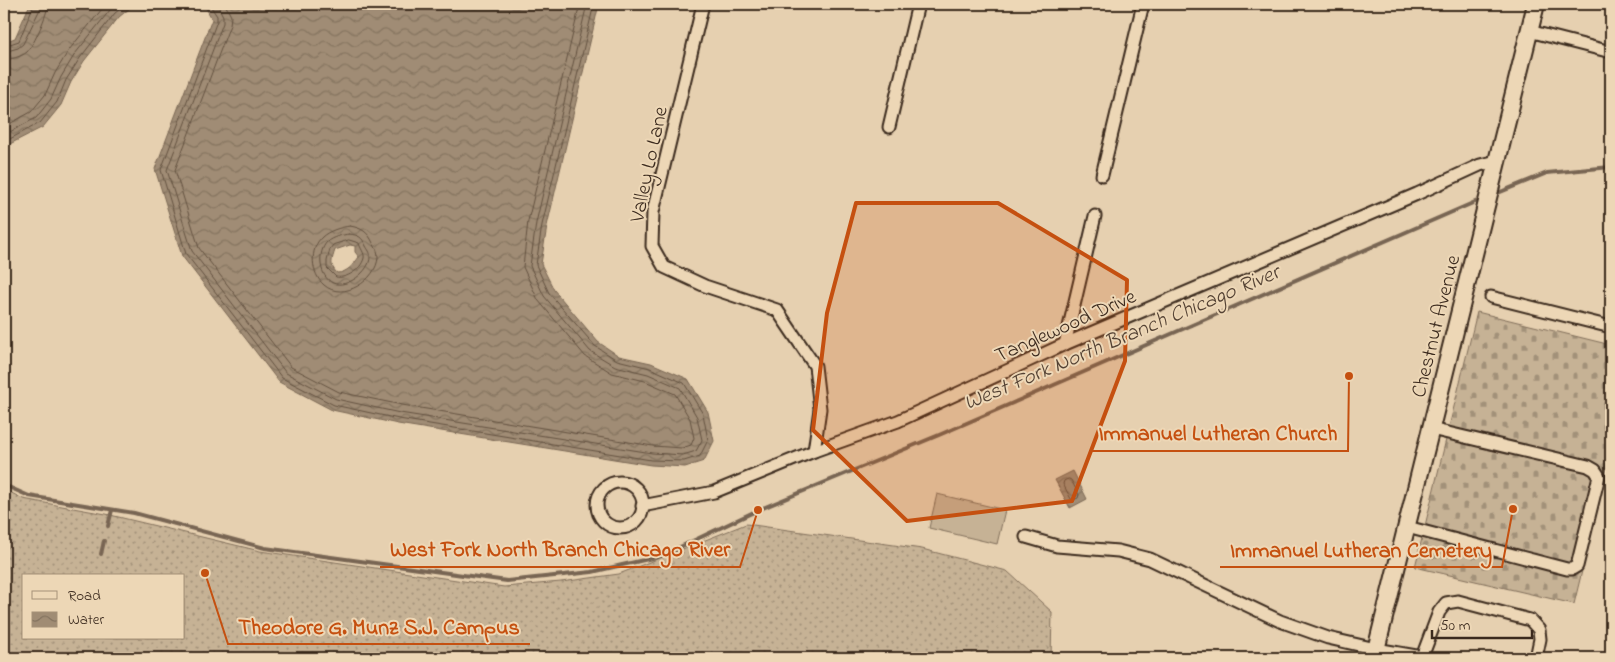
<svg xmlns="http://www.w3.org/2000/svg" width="1615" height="662" font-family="'Indie Flower',sans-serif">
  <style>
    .grass { fill: url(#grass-dots); stroke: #806e5a; fill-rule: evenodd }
    .cemetery { fill: url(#cemetery-stones); stroke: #806e5a }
    .garden { fill: #c6b295; stroke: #806e5a }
    .water { fill: url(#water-waves); stroke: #786552; fill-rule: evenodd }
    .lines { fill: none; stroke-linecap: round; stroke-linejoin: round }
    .shore { stroke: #635140; stroke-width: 1 }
    .stream { stroke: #786552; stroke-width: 4 }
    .street-casing { stroke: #3b2a1e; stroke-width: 15 }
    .secondary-casing { stroke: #3b2a1e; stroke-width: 20 }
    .street { stroke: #edd7b6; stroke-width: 11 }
    .secondary { stroke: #edd7b6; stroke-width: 16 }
    .marked { fill: #c55010; fill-opacity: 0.2; stroke: #c55010; stroke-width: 4; stroke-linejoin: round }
    .labels { text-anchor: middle; stroke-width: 4; stroke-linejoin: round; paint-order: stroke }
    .street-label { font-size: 21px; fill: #3b2a1e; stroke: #edd7b6 }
    .water-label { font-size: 22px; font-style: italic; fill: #544234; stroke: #edd7b6 }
    .leader { fill: none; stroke: #c55010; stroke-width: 2 }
    .callout-dot { fill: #c55010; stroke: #edd7b6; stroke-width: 2 }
    .callout-label { font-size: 22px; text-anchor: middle; font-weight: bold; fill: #c55010; stroke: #edd7b6; stroke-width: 4; stroke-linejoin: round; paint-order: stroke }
  </style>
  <defs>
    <pattern id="grass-dots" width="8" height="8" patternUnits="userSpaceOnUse" patternTransform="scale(1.25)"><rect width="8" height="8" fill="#c6b295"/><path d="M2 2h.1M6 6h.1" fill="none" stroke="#a29179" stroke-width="1.8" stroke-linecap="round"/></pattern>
    <pattern id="cemetery-stones" width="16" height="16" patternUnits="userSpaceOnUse" patternTransform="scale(1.25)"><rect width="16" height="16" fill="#c6b295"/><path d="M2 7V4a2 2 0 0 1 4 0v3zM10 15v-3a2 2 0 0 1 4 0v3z" fill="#a29179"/></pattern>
    <pattern id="water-waves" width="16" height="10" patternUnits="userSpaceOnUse" patternTransform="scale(1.25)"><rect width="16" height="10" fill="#a08c74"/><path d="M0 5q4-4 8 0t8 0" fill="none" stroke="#84735f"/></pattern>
  </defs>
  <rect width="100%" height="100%" fill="#e6d0b0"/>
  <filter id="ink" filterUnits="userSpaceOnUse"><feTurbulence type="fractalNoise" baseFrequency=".02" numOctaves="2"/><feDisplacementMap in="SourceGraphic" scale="10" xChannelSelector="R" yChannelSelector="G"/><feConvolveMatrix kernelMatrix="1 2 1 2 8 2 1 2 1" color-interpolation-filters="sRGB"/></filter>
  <g filter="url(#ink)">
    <path class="grass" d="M4,489L23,499L106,514L260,551L504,587L561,582L619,574L746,524L922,549L1007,571L1052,612L1051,658H4ZM24,576H184V638H24Z"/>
    <polygon class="cemetery" points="1477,312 1611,345 1611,451 1574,604 1415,567"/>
    <polygon class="garden" points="937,494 1005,510 997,544 929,528"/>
    <g class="water">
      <polygon points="30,4 135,4 119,17 84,61 71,82 61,105 43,127 4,147 4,42 15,38"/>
      <path d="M202,4H599L547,226L541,264L554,290L598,342L619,356L651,363L688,379L708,412L714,441L704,461L685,467L651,465L398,424L332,410L279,382L182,256L155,169L212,19L206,8ZM350,245L355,246V252L359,257C354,264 347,273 337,273C329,265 332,260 335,250Z"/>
      <polygon points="1073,471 1087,499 1070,508 1055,480"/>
    </g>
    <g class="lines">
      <g class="shore">
        <polyline points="209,4 217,16 217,21 161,170 186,254 282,378 334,405 399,419 651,460 684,461 700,456 708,440 703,414 684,383 650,368 617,360 595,346 549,293 536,265 542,225 594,4"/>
        <polyline points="217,4 223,16 223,23 167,170 192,251 286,373 336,399 400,413 652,453 683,455 696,451 702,440 697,417 680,388 648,374 615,366 590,351 544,296 530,266 536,223 587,4"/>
        <polyline points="225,4 231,16 230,25 175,170 199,248 291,367 339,392 402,405 653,446 682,448 691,445 694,438 690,419 675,394 645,381 612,373 585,356 538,300 523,267 528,221 580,4"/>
        <polyline points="4,46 19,41 34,4"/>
        <polyline points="4,52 18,48 23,44 40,9 41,4"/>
        <path d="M4,60C11,59 21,57 27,52C34,45 48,13 48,4"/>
        <polyline points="4,127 31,112 45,95 55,73 69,50 106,4"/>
        <polyline points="4,135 36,118 51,99 61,77 75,54 110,10 117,4"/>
        <polyline points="4,142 40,123 57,102 66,80 80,58 115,13 127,4"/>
        <path d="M350,226C362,228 368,232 373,243C376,248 378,251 378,257C377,280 343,302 324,285C311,274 309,249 322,237C328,231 341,227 350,226Z"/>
        <path d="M349,234C359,235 362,237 366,246C368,250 371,252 370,257C370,271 347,289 333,283C319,277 317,252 327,242C332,237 342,235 349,234Z"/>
        <path d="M349,240L359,243C360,248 365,253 364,258C361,270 346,279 336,277L327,268V261L330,249L333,245Z"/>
        <polygon points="1069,479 1071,480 1079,495 1078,498 1073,500 1071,499 1063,484 1064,481"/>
      </g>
      <g class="stream">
        <polyline points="1493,195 1547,173 1611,167"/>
        <polyline points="4,485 29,496 134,513 265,548 507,581 592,572 661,556 758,510 939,435 1482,199"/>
        <polyline points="108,526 112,510"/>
        <polyline points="101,554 104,541"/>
      </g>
      <defs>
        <g id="street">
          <polyline points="703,4 653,212 652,246 664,267 705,286 777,310 815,366 820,409 814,451"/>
          <polyline points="1529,31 1611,52"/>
          <polyline points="889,127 918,4"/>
          <polyline points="1102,175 1143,4"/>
          <polyline points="1491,297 1611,327"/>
          <polyline points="1065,344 1095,216"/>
          <circle cx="620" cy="505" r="23"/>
          <polyline points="642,506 714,492 814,451 898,421 1065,344 1417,194 1480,165 1497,161"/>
          <polyline points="1407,527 1567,569 1572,569 1577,566 1599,476 1595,470 1588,466 1431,429"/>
          <polyline points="1026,537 1057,546 1118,551 1150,559 1280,621 1328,638 1376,649 1422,657 1421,658"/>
          <polyline points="1422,657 1439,612 1446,603 1458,601 1530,620 1539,630 1540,639 1536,658"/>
        </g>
        <polyline id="secondary" points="1374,658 1536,4"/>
      </defs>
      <use href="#street" class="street-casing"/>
      <use href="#secondary" class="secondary-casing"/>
      <use href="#street" class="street"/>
      <use href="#secondary" class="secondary"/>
    </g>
  </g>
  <path class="marked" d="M856,203H998L1127,280L1125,361L1072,501L907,521L813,430L827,313Z"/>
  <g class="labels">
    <g class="street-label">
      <text transform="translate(648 164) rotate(-78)" y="7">Valley Lo Lane</text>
      <text transform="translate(1065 325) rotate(-24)" y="7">Tanglewood Drive</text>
      <text transform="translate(1435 326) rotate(-76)" y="7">Chestnut Avenue</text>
    </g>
    <g class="water-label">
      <text transform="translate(1121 336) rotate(-23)" y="8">West Fork North Branch Chicago River</text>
    </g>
  </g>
  <path class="leader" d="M1349 376L1348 451H1089M758 510L740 567H380M1513 509L1502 567H1220M205 573L228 644H530"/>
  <g class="callout-dot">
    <circle cx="1349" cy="376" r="5"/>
    <circle cx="758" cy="510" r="5"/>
    <circle cx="1513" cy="509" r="5"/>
    <circle cx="205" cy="573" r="5"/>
  </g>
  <g class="callout-label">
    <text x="1218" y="440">Immanuel Lutheran Church</text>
    <text x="560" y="556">West Fork North Branch Chicago River</text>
    <text x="1361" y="557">Immanuel Lutheran Cemetery</text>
    <text x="379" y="634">Theodore G. Munz S.J. Campus</text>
  </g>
  <rect width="1615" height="662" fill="none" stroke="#edd7b6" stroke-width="20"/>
  <rect x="10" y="10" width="1595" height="642" fill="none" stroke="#3b2a1e" stroke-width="2" filter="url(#ink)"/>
  <rect x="22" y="574" width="162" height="65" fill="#edd7b6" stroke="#a69279"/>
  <rect x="32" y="591" width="25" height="8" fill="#edd7b6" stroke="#a69279"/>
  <text x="68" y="600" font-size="15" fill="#3b2a1e">Road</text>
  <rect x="32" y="612" width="25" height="15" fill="url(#water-waves)" stroke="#a69279"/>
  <text x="68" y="624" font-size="15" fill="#3b2a1e">Water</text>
  <path d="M1432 630v8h100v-8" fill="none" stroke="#3b2a1e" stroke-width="2.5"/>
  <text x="1440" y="630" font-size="15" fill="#3b2a1e" stroke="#edd7b6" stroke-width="4" paint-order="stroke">50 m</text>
</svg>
